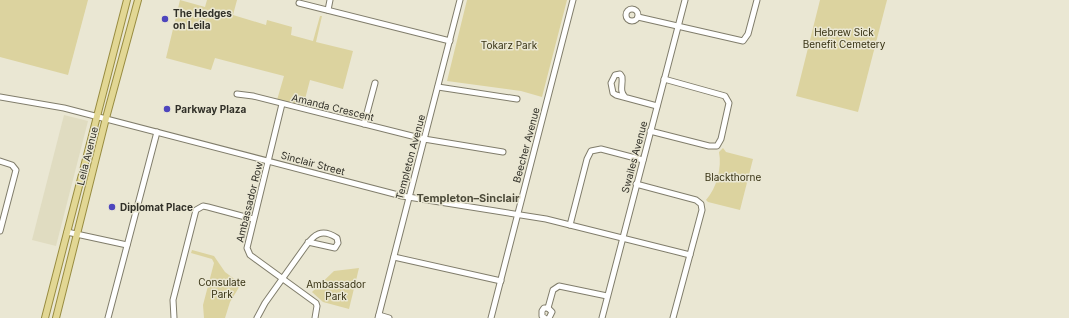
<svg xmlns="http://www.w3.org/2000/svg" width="1069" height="318" font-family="Inter,sans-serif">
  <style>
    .built { fill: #e0dcc1 }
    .green { fill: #dcd39f }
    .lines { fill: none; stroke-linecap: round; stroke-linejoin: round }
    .minor-casing { stroke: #807d6b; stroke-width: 7 }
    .major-casing { stroke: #988c40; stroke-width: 8 }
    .minor { stroke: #fff; stroke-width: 5 }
    .major { stroke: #e2d794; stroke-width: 6 }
    .poi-dot { fill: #4e46bd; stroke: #eae7d3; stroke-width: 1.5 }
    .labels { text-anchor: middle; stroke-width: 3; stroke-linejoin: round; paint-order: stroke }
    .poi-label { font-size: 10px; font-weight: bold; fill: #313028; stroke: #eae7d3; text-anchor: start }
    .park-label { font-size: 10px; fill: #373213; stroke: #eae7d3 }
    .street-label { font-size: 10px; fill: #313028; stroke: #eae7d3 }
    .neighbourhood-label { font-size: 11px; font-weight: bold; fill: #4d4b3a; stroke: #eae7d3 }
  </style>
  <rect width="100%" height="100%" fill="#eae7d3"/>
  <polygon class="built" points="64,115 88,121 56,246 32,240"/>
  <g class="green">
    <polygon points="0,0 88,0 68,75 0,57"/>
    <polygon points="180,0 205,7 207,0 237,0 233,15 266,25 267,20 292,27 291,35 313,41 320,16 322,16 316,42 353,51 343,89 310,80 303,107 277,100 284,76 215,58 211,70 166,58"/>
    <polygon points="467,0 567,0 542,97 521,91 447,81"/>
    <polygon points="820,0 887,0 858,112 796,96"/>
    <path d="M723,148L726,152L753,159L740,210L708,202L706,200C717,188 722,167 719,152Z"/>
    <polygon points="192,250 214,256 225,272 241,284 230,302 225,318 204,318 203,305 214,263 212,259 191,253"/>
    <polygon points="359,268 349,309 323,302 312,292 334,271"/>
  </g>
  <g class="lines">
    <defs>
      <g id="minor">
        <polyline points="299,3 450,41"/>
        <circle cx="632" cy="15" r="6"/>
        <polyline points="328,10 330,0"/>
        <polyline points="638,17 743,41 748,34 757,0"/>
        <polyline points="438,87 517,99"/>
        <polyline points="237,94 253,96 424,139 503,152"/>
        <polyline points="0,97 64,108 402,196 546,219 690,255"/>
        <path d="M625,97C619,90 623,86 622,77L620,74L615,75L611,83L613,93L616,95L657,106"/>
        <polyline points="282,104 247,248 250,255 316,303 317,306 315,318"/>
        <polyline points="364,124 375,83"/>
        <polyline points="650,131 709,146 717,146 721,139 729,103 725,96 664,79"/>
        <polyline points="0,161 12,165 16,170 0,231"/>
        <polyline points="636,184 696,200 701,204 702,210 673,318"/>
        <polyline points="570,225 587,159 591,151 601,149 643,160"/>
        <polyline points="67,232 127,245"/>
        <polyline points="394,257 501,281"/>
        <polyline points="548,308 553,290 559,286 607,296"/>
        <polyline points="548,308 552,312 549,318"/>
        <polyline points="379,315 389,318"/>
        <polyline points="108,318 157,132"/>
        <polyline points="174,318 173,300 196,210 203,206 208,207 253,219"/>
        <path d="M257,318L265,303L305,247C314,234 322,228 337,238L338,243L335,248L308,242"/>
        <polyline points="378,318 460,0"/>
        <polyline points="491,318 573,0"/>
        <polyline points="545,318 542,316 542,311 544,308 548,308"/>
        <polyline points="602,318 685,0"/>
      </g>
      <g id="major">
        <polyline points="45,318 127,0"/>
        <polyline points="56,318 106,118 138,0"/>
      </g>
    </defs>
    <use href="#minor" class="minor-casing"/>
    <use href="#major" class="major-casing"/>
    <use href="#minor" class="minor"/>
    <use href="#major" class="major"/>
  </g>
  <g class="poi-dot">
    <circle cx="165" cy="19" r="4"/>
    <circle cx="167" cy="109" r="4"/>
    <circle cx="112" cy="207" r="4"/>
  </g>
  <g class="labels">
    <g class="poi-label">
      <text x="173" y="17">The Hedges<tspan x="173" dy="12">on Leila</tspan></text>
      <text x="175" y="113">Parkway Plaza</text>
      <text x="120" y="211">Diplomat Place</text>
    </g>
    <g class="park-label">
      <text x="844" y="36">Hebrew Sick<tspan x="844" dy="12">Benefit Cemetery</tspan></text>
      <text x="509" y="49">Tokarz Park</text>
      <text x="733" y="181">Blackthorne</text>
      <text x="222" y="286">Consulate<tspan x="222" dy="12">Park</tspan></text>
      <text x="336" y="288">Ambassador<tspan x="336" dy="12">Park</tspan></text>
    </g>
    <g class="street-label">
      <text transform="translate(333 107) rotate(14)" y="4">Amanda Crescent</text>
      <text transform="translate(526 145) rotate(-75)" y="4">Beecher Avenue</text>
      <text transform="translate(87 156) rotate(-76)" y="4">Leila Avenue</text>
      <text transform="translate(410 157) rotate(-75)" y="4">Templeton Avenue</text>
      <text transform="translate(634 157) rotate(-75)" y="4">Swailes Avenue</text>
      <text transform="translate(313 163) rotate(15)" y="4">Sinclair Street</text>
      <text transform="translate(249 202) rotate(-76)" y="4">Ambassador Row</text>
    </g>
    <g class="neighbourhood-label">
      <text x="468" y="202">Templeton–Sinclair</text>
    </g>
  </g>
</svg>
